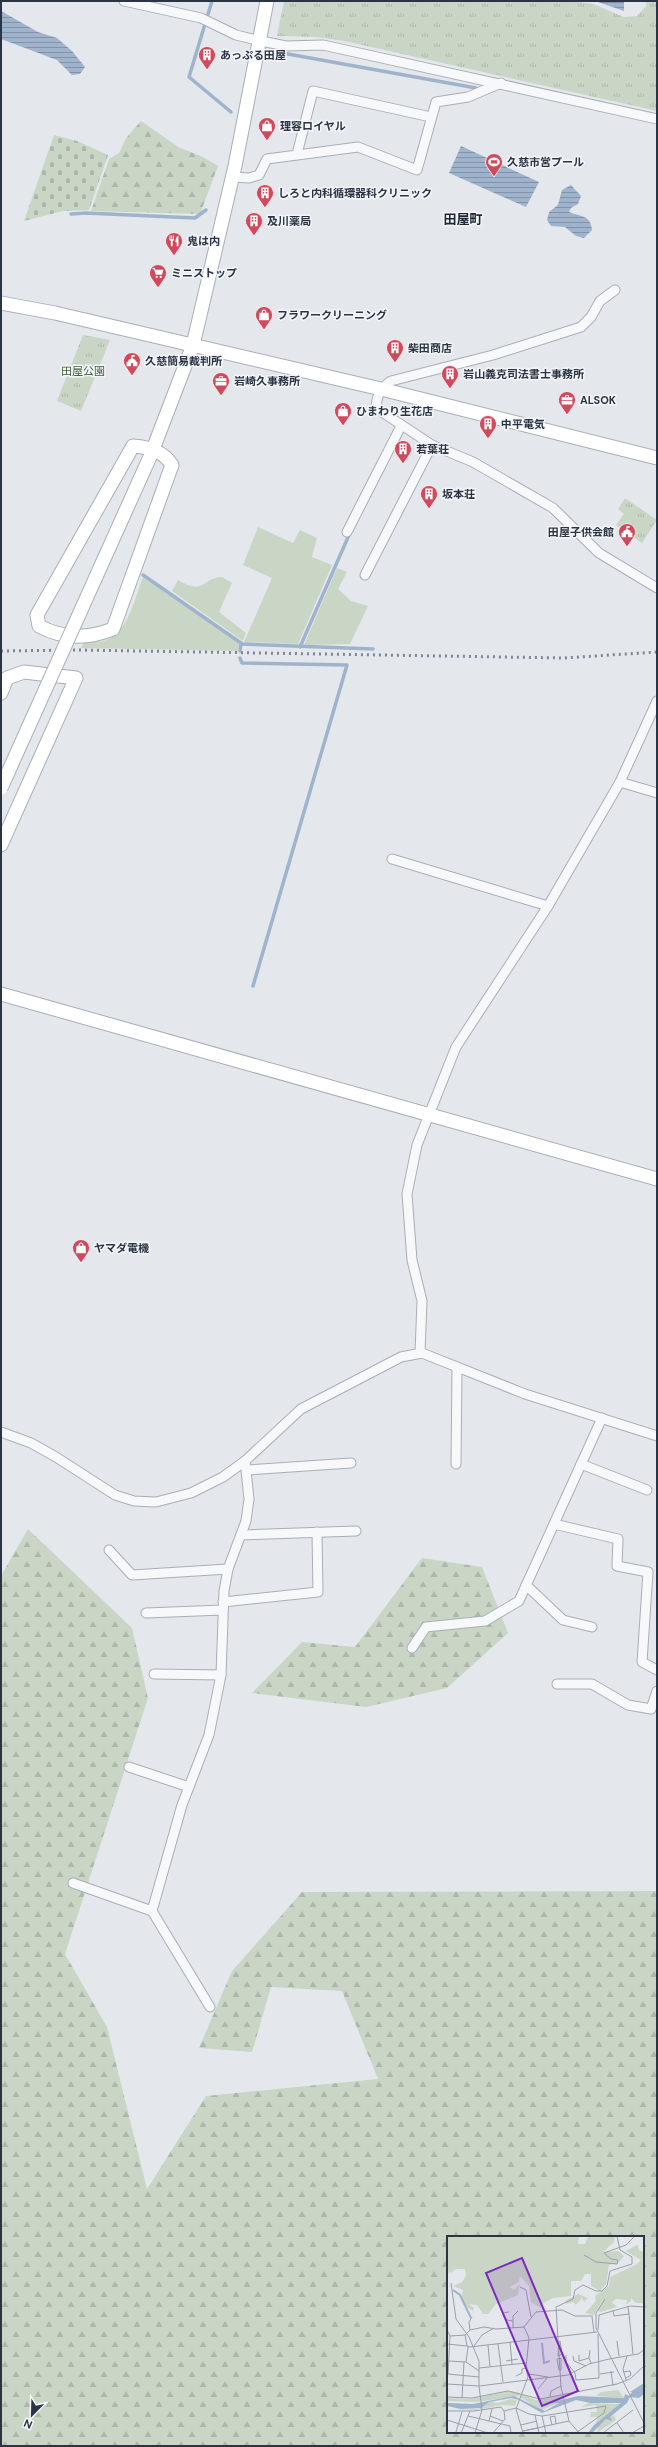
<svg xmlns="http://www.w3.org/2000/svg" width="658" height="2447" font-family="'DM Sans','Noto Sans JP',sans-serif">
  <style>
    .grass { fill: #c9d6c5 }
    .forest { fill: url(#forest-firs); fill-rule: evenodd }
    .cemetery { fill: url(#cemetery-stones) }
    .park { fill: url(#park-tufts) }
    .water { fill: url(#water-rules) }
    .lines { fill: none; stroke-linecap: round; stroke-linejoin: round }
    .stream { stroke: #9fb4cc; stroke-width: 3.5 }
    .street-casing { stroke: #a9aeb7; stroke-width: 11 }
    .secondary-casing { stroke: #a9aeb7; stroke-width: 15 }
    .street { stroke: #f7f8fa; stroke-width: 9 }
    .secondary { stroke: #fff; stroke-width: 13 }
    .rail { stroke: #7d8696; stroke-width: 3; stroke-dasharray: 2 4; stroke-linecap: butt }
    .secondary-bridge-casing { stroke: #a9aeb7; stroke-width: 15; stroke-linecap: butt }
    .secondary-bridge { stroke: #fff; stroke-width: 13 }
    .labels { text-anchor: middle; stroke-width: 3; stroke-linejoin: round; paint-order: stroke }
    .poi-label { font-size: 11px; font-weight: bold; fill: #2b3445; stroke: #f4f6f9; text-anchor: start }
    .park-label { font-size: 11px; fill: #3f6138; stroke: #f4f6f9 }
    .quarter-label { font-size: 13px; font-weight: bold; fill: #1d2536; stroke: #f4f6f9 }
    .inset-river { fill: none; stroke: #9fb4cc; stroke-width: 2 }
    .inset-road { fill: none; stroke: #9a9fa9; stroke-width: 1 }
    .view { fill: #7b2cbf; fill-opacity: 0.15; stroke: #7b2cbf; stroke-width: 2 }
    .inset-edge { fill: none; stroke: #2b3445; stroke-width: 2 }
  </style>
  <defs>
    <pattern id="forest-firs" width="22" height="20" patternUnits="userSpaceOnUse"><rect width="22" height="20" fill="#c9d6c5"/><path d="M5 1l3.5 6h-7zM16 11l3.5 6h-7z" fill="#adb8ab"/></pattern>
    <pattern id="cemetery-stones" width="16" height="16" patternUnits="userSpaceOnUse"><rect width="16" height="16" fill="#c9d6c5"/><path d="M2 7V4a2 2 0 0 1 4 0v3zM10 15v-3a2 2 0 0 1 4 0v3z" fill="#adb8ab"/></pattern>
    <pattern id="park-tufts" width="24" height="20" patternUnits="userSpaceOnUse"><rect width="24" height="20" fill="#c9d6c5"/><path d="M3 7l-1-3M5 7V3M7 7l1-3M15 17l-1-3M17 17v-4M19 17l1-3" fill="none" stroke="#adb8ab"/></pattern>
    <pattern id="water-rules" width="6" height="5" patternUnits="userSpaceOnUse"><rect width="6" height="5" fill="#9fb4cc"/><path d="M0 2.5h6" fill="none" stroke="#8293a7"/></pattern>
  </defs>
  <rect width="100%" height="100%" fill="#e4e7ec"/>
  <g class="grass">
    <polygon points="258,527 293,543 300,530 317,538 312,557 332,565 298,644 244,642 272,578 243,565"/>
    <polygon points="337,568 347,572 338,589 351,601 368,606 350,644 304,645"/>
    <path d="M143,577L239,643L238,651L81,648L84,642C92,642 101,643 109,639C129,629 135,597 143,577Z"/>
    <path d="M222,577L232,583L219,612L246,633L243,641L172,591L178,580C205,596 201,578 222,577Z"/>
  </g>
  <g class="forest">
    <polygon points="141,121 178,147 203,157 218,166 200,214 91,211 109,159 119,153 126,138"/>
    <path d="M28,1529L132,1628L148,1698L65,1954L107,2027L147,2189L206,2096L378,2079L342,1991L271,1987L252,2052L199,2048L232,1971L302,1892L657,1891V2446H1V1576ZM448,2237H643V2432H448Z"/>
    <polygon points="422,1558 482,1567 508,1633 447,1688 366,1707 252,1693 302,1642 355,1647"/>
  </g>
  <polygon class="cemetery" points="54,135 77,141 108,155 89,210 63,211 24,221"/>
  <g class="park">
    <polygon points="284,1 570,1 593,4 624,17 637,16 647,5 645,1 657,1 657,111 344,41 316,37 277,36"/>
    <polygon points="83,335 110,340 81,411 57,401"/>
    <polygon points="625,498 657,520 642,543 616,525 624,514 618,509"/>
  </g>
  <g class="water">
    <polygon points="587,1 624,1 624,11 598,2"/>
    <polygon points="1,11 38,32 57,38 72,51 85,67 80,74 72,75 57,60 1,39"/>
    <polygon points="461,146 539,182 526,207 449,173"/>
    <path d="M571,185L581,196L578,204L571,208L569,212C581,217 591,215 592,230L584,238L576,236L565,227L551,226L547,220L549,212L558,205L562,190Z"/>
  </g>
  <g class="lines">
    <g class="stream">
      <polyline points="212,1 189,77 231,112"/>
      <polyline points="277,52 476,88"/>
      <polyline points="71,214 86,213 195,218 206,210"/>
      <polyline points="143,575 241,643 240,651"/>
      <polyline points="241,644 373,649"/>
      <polyline points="300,647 349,535"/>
      <polyline points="240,658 242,663 347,665 253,986"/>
    </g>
    <defs>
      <g id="street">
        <polyline points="124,1 201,18 236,35 261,41 286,46 323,45 657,119"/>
        <polyline points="297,154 313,91 431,117"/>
        <polyline points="232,177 249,178 259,175 267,159 358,147 417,170 436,102 468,97 501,83"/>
        <path d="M615,290L600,301L591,317L581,327L493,355L391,381C380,389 377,394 376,408L432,445L473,462L553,508L599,553L657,588"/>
        <polyline points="347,532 401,426"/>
        <polyline points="365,575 432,445"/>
        <polyline points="620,782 657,793"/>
        <polyline points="392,859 548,906"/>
        <polyline points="420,1353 422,1301 412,1260 407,1194 417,1145 456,1047 548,906 620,782 657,701"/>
        <polyline points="1,1432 31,1443 56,1457 115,1495 134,1501 156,1502 191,1493 223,1477 245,1461 301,1409 401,1357 422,1353 525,1394 657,1436"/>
        <polyline points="456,1464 457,1367"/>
        <polyline points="581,1464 647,1490"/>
        <polyline points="247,1470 351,1463"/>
        <polyline points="554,1524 618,1539 617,1566 648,1572 642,1662 657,1670"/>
        <polyline points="241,1535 356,1531"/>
        <polyline points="109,1550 132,1575 228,1569"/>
        <polyline points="526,1585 563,1620 592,1627"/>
        <polyline points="223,1602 318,1592 317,1532"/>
        <polyline points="146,1613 223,1610"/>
        <polyline points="412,1648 426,1627 485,1621 519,1601 602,1418"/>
        <polyline points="154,1674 221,1675"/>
        <polyline points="557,1684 592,1684 628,1705 651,1709 657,1691"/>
        <polyline points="129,1767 189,1787"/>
        <polyline points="73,1883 152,1911"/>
        <polyline points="210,2007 152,1911 182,1805 209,1735 221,1675 224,1591 228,1569 246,1521 249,1499 245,1461"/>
      </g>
      <g id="secondary">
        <polyline points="1,303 55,313 381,389 657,458"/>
        <path d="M133,446C149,447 163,451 172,465L113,629C88,639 63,639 39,626L37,615Z"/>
        <polyline points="150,457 193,345 235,166 267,1"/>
        <polyline points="1,693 7,678 24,672 76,678 1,845"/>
        <polyline points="1,994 657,1179"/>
      </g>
    </defs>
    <use href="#street" class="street-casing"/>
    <use href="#secondary" class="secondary-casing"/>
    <use href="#street" class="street"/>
    <use href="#secondary" class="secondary"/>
    <polyline class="rail" points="1,651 78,650 564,658 657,652"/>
    <defs>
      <polyline id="secondary-bridge" points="1,788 149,459"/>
    </defs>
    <use href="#secondary-bridge" class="secondary-bridge-casing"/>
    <use href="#secondary-bridge" class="secondary-bridge"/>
  </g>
  <defs>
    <symbol id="building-pin" viewBox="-11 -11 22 30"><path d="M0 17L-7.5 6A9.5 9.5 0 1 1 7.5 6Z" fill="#d1495b" stroke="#f4f6f9"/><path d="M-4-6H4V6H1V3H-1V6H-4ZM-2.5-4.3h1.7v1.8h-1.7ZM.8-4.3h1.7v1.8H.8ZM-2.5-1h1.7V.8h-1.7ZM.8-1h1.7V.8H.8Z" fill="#fff"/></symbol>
    <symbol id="shop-pin" viewBox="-11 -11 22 30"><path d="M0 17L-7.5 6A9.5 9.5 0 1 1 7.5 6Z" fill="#d1495b" stroke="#f4f6f9"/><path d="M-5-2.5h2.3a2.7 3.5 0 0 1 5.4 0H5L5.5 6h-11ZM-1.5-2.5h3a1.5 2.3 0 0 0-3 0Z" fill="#fff"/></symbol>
    <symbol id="stadium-pin" viewBox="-11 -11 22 30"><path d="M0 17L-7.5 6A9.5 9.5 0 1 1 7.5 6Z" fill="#d1495b" stroke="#f4f6f9"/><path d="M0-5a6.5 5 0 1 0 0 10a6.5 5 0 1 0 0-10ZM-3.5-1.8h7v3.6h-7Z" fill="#fff"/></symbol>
    <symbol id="restaurant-pin" viewBox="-11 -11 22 30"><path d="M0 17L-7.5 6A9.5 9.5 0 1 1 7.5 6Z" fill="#d1495b" stroke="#f4f6f9"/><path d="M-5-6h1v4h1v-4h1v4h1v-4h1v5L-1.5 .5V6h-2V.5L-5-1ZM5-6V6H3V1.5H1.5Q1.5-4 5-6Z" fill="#fff"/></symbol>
    <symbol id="supermarket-pin" viewBox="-11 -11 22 30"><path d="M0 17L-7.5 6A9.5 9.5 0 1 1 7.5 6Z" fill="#d1495b" stroke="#f4f6f9"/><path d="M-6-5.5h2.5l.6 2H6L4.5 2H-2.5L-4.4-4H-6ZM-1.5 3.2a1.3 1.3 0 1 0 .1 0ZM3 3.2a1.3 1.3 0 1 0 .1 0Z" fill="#fff"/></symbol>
    <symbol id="civic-pin" viewBox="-11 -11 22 30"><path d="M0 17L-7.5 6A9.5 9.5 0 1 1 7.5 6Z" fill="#d1495b" stroke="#f4f6f9"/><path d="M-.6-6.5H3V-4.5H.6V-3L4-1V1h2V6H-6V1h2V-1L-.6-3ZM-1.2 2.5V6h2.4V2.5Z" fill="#fff"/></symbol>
    <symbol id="office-pin" viewBox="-11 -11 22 30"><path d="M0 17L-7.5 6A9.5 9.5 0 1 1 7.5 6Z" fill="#d1495b" stroke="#f4f6f9"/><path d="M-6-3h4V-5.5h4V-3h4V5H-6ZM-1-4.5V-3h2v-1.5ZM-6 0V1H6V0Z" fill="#fff"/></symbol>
  </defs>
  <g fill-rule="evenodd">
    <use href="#building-pin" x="197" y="45" width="20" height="27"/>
    <use href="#shop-pin" x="257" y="116" width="20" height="27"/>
    <use href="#stadium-pin" x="484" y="152" width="20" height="27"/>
    <use href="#building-pin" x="255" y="183" width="20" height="27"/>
    <use href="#building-pin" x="244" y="211" width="20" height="27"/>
    <use href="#restaurant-pin" x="164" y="231" width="20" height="27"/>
    <use href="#supermarket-pin" x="148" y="263" width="20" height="27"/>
    <use href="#shop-pin" x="254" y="305" width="20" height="27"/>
    <use href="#building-pin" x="385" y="338" width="20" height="27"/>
    <use href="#civic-pin" x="122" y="351" width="20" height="27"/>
    <use href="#building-pin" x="440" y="364" width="20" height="27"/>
    <use href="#office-pin" x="211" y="371" width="20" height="27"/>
    <use href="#office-pin" x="557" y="390" width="20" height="27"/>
    <use href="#shop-pin" x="333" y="401" width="20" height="27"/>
    <use href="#building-pin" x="478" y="414" width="20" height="27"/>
    <use href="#building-pin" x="393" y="439" width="20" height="27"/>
    <use href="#building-pin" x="419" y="484" width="20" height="27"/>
    <use href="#civic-pin" x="617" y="522" width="20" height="27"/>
    <use href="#shop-pin" x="71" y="1238" width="20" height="27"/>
  </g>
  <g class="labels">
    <g class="poi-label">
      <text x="220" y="59">あっぷる田屋</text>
      <text x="280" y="130">理容ロイヤル</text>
      <text x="507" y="166">久慈市営プール</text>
      <text x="278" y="197">しろと内科循環器科クリニック</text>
      <text x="267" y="225">及川薬局</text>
      <text x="187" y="245">鬼は内</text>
      <text x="171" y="277">ミニストップ</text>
      <text x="277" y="319">フラワークリーニング</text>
      <text x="408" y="352">柴田商店</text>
      <text x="145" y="365">久慈簡易裁判所</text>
      <text x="463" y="378">岩山義克司法書士事務所</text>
      <text x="234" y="385">岩崎久事務所</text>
      <text x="580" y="404">ALSOK</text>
      <text x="356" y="415">ひまわり生花店</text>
      <text x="501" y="428">中平電気</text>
      <text x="416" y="453">若葉荘</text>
      <text x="442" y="498">坂本荘</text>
      <text x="614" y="536" text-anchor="end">田屋子供会館</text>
      <text x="94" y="1252">ヤマダ電機</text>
    </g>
    <g class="park-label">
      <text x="83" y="375">田屋公園</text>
    </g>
    <g class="quarter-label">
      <text x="463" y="224">田屋町</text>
    </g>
  </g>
  <g transform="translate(447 2236)">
    <rect width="197" height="197" fill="#e4e7ec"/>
    <path d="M167,179L169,184L150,197L152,188Z" fill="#c9d6c5"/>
    <path d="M0,0H132L131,8H138L141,0H168L167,6L156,16L171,15L177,20L171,27L162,29L159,48L153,55L144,50V38H138L134,45H124V60L106,62L95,68L94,72L84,66L82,50L73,40L72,46L63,51L67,54L73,48L71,59L49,68L41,78H36L30,69L22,68L27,72L26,75L18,70L14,64L16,54L6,50L15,46L19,40L18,33H9L4,37L2,35L0,44ZM190,9L193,15H197V67H189L184,62V65L179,69L180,64L169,63L165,66L170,71L153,76L151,74L157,62L147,79L138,77L149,65L148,60L162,50L163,41L190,28L194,24L179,15ZM131,58L141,62L137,66L135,62L129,69L126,66L119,68L118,65ZM171,154L177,162L149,160L154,156ZM142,167L168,168L175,167L149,187L151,181H143L144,176H150L149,169L134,171Z" fill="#c9d6c5"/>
    <path d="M64,155L73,157L72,160L29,166L0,165V162L24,163ZM74,158L89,164L115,159L116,164L96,168L112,167L95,174L73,161ZM64,163L70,164L68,170L55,169L29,174H0L32,173L43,165L50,167Z" fill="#c9d6c5"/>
    <path d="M197,147V158L192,162L183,161L180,167L163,181L165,185L159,183L145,197H141L147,189L174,167H144L129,164L95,177L72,164L64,162L42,166L34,172L14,173L0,170V167L26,168L67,160L98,175L112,167L97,168L131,160L177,162L178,158L182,160L185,156H183Z" fill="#9fb4cc"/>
    <path class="inset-river" d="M6,54L13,59L24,82M95,107L97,127L103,125"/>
    <path class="inset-road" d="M137,19L149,26L170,28L171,24L164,23L157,17L179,9L188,0M73,51L79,54L84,81M158,63L149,77V92L197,187M166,74L167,80L182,78L181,71M62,76L56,77V79L60,84L66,85M182,78L186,118M152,79L183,70L197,71M145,81L147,96M66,92V80L71,75M0,94L3,100L18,99L20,110L23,111L150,96M23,94L22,86L25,81M151,94L152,79M18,99L23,94L37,91L49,93L77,91L89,76L115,74L128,80H146M113,105L115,118L111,120L112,106ZM170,105L172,120M63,106L65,128M0,108L20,110M51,108L56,146M41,109L43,131M27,110L35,99L47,92M143,114L142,122L144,127M119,119V126L128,137M132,119V125L142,122M126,120L127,125L139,130M114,122V134H112L110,123ZM162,123L191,118L197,114M2,125L19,126L32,135M59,125L71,123M19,126L21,111M32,132L79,127M164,135L166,150M176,136L183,135L184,139L179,142M128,137L129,144L152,142L151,98M1,138L3,100M1,138L32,141M82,138L101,141L91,153M153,138L167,136M69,140L75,137V133L79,132M179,144L176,133L180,120M0,148L32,150V125L22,101L9,83L4,47M0,161L25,162L61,155L93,163L170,148L183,143L197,130M103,161L104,155L114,150M15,162L17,126M0,175H27L54,171L57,175M88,179L92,197M21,180L63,190L64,197M43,180L56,185M95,180L99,197M0,184L41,197M42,185L45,173M170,187L177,197M74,189L90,185M105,189L103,181L108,180L109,188M76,195L122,185M76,195L91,192M9,196L15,176M14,197L23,175M28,197L35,174L32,150L121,139L142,128L162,123M46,197L58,183L57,175L69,172L82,178L95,180L159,170L157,177L129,197M76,197L69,173L81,141L79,132L82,102L77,91M132,197L122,185L114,151L109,71L126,63L128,54L136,49L149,55H155L160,50L163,35L185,28V21L173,14L170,0M156,197L186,174M185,197L197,190"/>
    <path class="view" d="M75,22L131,155L95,170L39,37Z"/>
    <rect width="197" height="197" class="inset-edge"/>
  </g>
  <rect width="658" height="2447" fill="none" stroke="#2b3445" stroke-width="4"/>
  <g transform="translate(32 2415) rotate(203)" stroke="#f4f6f9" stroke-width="3" paint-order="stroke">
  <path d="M0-3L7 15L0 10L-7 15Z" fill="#2b3445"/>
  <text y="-6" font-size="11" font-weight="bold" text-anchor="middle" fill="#2b3445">N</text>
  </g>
</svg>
